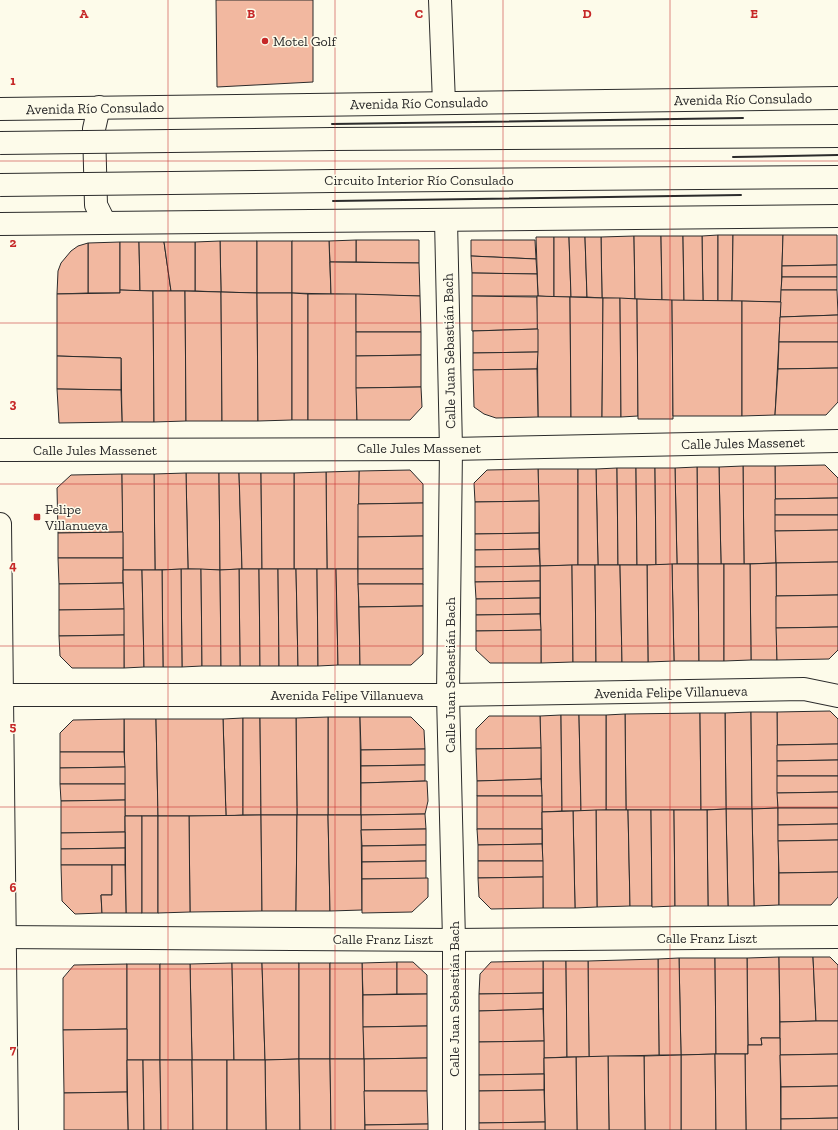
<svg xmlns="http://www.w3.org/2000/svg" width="838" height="1130" font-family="'Zilla Slab',serif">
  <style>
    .building { fill: #f2b8a0; stroke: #2b2b2b }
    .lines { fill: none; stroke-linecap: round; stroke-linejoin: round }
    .minor-casing { stroke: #2b2b2b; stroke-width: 24 }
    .major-casing { stroke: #2b2b2b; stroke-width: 24 }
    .highway-casing { stroke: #2b2b2b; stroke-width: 24 }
    .minor { stroke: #fdfbea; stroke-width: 22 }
    .major { stroke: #fdfbea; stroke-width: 22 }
    .highway { stroke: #fdfbea; stroke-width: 22 }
    .highway-bridge-casing { stroke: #2b2b2b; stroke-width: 24; stroke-linecap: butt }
    .highway-bridge { stroke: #fdfbea; stroke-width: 22 }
    .wall { stroke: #2b2b2b; stroke-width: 2 }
    .grid { fill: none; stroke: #c62828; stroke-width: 1; stroke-opacity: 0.55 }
    .poi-dot { fill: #c62828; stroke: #fdfbea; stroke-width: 1.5 }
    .labels { text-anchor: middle; stroke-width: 3; stroke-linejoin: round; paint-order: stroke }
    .poi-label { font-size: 14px; fill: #2b2b2b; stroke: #fdfbea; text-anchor: start }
    .street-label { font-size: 14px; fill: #2b2b2b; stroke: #fdfbea }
    .grid-label { font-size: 13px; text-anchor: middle; font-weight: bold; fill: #c62828; stroke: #fdfbea; stroke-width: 3; stroke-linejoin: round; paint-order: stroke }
  </style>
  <rect width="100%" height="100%" fill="#fdfbea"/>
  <g class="building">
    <polygon points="216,0 313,0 313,82 217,87"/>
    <polygon points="718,235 718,301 703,301 702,236"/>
    <polygon points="718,235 733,235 732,301 718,301"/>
    <polygon points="733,235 783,235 781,302 732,301"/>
    <polygon points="783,235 837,235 837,265 782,266"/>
    <polygon points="634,236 635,299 602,298 601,237"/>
    <polygon points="634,236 661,236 662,300 635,299"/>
    <polygon points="661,236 683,236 684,301 662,300"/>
    <polygon points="683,236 702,236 703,301 684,301"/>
    <polygon points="536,237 554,237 554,297 538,296"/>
    <polygon points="554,237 569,237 571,297 554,297"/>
    <polygon points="569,237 585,237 587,297 571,297"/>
    <polygon points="585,237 601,237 602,298 587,297"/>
    <polygon points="356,240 419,240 419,263 356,262"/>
    <polygon points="356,240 356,262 330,262 329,241"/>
    <polygon points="471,240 535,240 536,259 471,256"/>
    <polygon points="220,241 257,241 257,293 221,292"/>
    <polygon points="220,241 221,292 195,291 195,242"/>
    <rect x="257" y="241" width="35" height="52"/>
    <polygon points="292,241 329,241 331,294 292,293"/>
    <polygon points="120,242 120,293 88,293 88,243"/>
    <polygon points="120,242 139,242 140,291 120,290"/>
    <polygon points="139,242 164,242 171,291 140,291"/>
    <polygon points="164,242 195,242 195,291 171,291"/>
    <polygon points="88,243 88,293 57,294 58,271 61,263 71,251 78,246"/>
    <polygon points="471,256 536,259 537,274 472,273"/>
    <polygon points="330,262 419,263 420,296 331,294"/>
    <polygon points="837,265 837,277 782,277 782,266"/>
    <polygon points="472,273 537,274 538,296 472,296"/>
    <polygon points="782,277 837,277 837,290 781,290"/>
    <polygon points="120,290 153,291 154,422 122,422 121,358 57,356 57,294 120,293"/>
    <polygon points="781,290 837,290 838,315 780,317"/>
    <polygon points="153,291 185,291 186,421 154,422"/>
    <polygon points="185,291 221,292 222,421 186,421"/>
    <polygon points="221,292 257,293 258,421 222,421"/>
    <polygon points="257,293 292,293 292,420 258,421"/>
    <polygon points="292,293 308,294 308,420 292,420"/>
    <polygon points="308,294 356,294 357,420 308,420"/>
    <polygon points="356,294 420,296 421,332 356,332"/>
    <polygon points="472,296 537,297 538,329 472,331"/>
    <polygon points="537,296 570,297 571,417 538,417"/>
    <polygon points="570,297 603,298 602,417 571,417"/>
    <polygon points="603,298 620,298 621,417 602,417"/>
    <polygon points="620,298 637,299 638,416 621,417"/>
    <polygon points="637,299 672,300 673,419 638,419"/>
    <polygon points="672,300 742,301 742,416 673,416"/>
    <polygon points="742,301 781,302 775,415 742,416"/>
    <polygon points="838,315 838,342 779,342 780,317"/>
    <polygon points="538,329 538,352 473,353 473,331"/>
    <polygon points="356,332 421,332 421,355 356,356"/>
    <polygon points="779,342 838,342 838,368 778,369"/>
    <polygon points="538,352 537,369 473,370 473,353"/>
    <polygon points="421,355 421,387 356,388 356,356"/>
    <polygon points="57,356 121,358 121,390 57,389"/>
    <polygon points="838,368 838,402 826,415 775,415 778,369"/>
    <polygon points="537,369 538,417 496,418 484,414 474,407 473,370"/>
    <polygon points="421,387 422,407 410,420 357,420 356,388"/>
    <polygon points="57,389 121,390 122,422 59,423"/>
    <polygon points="825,465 838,478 838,498 775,499 775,466"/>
    <polygon points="743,466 775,466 776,563 744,564"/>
    <polygon points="743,466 744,564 721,564 719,467"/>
    <polygon points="697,467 719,467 721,564 698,564"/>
    <polygon points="697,467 698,564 677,564 675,468"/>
    <polygon points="617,468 618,565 598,565 596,469"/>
    <polygon points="617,468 636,468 637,565 618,565"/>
    <polygon points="636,468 655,468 656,565 637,565"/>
    <polygon points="655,468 675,468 677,564 656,565"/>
    <polygon points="538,469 578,469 578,565 540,566"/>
    <polygon points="538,469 539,501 475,502 474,483 487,470"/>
    <polygon points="578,469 596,469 598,565 578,565"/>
    <polygon points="410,470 423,484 423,503 358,504 359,471"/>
    <polygon points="359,471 358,569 327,569 326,472"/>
    <polygon points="326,472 327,569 294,569 294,473"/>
    <polygon points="186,473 219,473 220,570 188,569"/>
    <polygon points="186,473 188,569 155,570 154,474"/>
    <polygon points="219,473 239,473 242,569 220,570"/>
    <polygon points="239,473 261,473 262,569 242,569"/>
    <polygon points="261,473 294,473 294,569 262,569"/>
    <polygon points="122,474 123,532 58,533 57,488 71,475"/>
    <polygon points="122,474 154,474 155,570 123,570"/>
    <polygon points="838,498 838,515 775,515 775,499"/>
    <polygon points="539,501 539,533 475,534 475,502"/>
    <polygon points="423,503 423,536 358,537 358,504"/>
    <polygon points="775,515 838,515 838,530 775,531"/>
    <polygon points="838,530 838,562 776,563 775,531"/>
    <polygon points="123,532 123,558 58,558 58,533"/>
    <polygon points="539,533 539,549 475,550 475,534"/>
    <polygon points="423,536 423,569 358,569 358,537"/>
    <polygon points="539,549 540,566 475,567 475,550"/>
    <polygon points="58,558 123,558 123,583 59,584"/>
    <polygon points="838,562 838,595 776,596 776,563"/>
    <polygon points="776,563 777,660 751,660 750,564"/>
    <polygon points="672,564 698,564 699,661 674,661"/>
    <polygon points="672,564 674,661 648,662 647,565"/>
    <polygon points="698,564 724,564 724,661 699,661"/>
    <polygon points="724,564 750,564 751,660 724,661"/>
    <polygon points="572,565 573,662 541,663 540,566"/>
    <polygon points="572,565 595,565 596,662 573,662"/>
    <polygon points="595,565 620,565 622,662 596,662"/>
    <polygon points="620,565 647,565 648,662 622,662"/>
    <polygon points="540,566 540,581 475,582 475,567"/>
    <polygon points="181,569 201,569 202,666 182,667"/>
    <polygon points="181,569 182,667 163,667 162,570"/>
    <polygon points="201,569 220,570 221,666 202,666"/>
    <polygon points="239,569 259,569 260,666 240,666"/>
    <polygon points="239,569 240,666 221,666 220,570"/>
    <polygon points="259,569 278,569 279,666 260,666"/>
    <polygon points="278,569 296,569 298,666 279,666"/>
    <polygon points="296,569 317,569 318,666 298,666"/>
    <polygon points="317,569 336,569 338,665 318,666"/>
    <polygon points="336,569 358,569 360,665 338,665"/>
    <rect x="358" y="569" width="65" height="15"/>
    <polygon points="123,570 142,570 144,667 124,668"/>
    <polygon points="142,570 162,570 163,667 144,667"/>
    <polygon points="540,581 540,598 476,599 475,582"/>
    <polygon points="123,583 124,609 59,610 59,584"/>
    <polygon points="358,584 423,584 423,606 359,607"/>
    <polygon points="838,595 838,627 776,628 776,596"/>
    <polygon points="540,598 540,614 476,615 476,599"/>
    <polygon points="423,606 423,654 411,665 360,665 359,607"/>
    <polygon points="124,609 124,635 59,636 59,610"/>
    <polygon points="540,614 541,630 476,631 476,615"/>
    <polygon points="838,627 838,650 829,659 777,660 776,628"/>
    <polygon points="541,630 541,663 490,663 476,650 476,631"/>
    <polygon points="124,635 124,668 72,668 60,656 59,636"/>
    <polygon points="830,711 838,719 838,744 777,745 777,712"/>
    <polygon points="751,712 752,809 726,809 725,713"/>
    <polygon points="751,712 777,712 778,808 752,809"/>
    <polygon points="700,713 701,810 626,810 625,714"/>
    <polygon points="700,713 725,713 726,809 701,810"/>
    <polygon points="625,714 626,810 606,810 606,715"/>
    <polygon points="561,715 562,811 542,812 540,716"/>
    <polygon points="561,715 579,715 581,811 562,811"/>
    <polygon points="579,715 606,715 606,810 581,811"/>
    <polygon points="489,716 540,716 541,748 476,749 476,729"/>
    <polygon points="328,717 360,717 361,815 328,815"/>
    <polygon points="328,717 328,815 297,815 296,718"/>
    <polygon points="360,717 411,717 424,730 425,749 361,750"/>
    <polygon points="243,718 243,815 226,816 223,719"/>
    <polygon points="243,718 260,718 261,815 243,815"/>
    <polygon points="260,718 296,718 297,815 261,815"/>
    <polygon points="124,719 156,719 158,816 125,816"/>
    <polygon points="124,719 124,752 60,752 60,733 73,720"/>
    <polygon points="156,719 223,719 226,816 158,816"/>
    <polygon points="838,744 838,760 777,761 777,745"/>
    <polygon points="541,748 541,779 477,781 476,749"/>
    <polygon points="425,749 425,765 361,766 361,750"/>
    <polygon points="60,752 124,752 125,767 60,768"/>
    <polygon points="838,760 838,776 777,776 777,761"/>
    <polygon points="425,765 425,781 361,783 361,766"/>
    <polygon points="125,767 125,784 60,784 60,768"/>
    <polygon points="777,776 838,776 838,792 777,793"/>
    <polygon points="541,779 542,796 477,796 477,781"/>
    <polygon points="427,781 428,801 425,814 361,815 361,783"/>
    <polygon points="60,784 125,784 125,800 61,801"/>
    <polygon points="838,792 838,808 778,808 777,793"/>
    <rect x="477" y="796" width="65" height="33"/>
    <polygon points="125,800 125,832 61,833 61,801"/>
    <polygon points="778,808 779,905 754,906 752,809"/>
    <polygon points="778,808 838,808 838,824 778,825"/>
    <polygon points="726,809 752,809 754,906 728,906"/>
    <polygon points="726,809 728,906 708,906 707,810"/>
    <polygon points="596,810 628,810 630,906 597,907"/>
    <polygon points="596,810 597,907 575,908 573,811"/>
    <polygon points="628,810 651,810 652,906 630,906"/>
    <polygon points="651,810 674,810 675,906 652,907"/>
    <polygon points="674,810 707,810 708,906 675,906"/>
    <polygon points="573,811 575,908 543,908 542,812"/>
    <polygon points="425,814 426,829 361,830 361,815"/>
    <polygon points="261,815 262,911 190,912 189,816"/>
    <polygon points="261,815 297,815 296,911 262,911"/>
    <polygon points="297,815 328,815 330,911 296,911"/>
    <polygon points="328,815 361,815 362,910 330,911"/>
    <polygon points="125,816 142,816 142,913 126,913"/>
    <rect x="142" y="816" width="16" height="97"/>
    <polygon points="158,816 189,816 190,912 158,913"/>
    <polygon points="838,824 838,840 778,841 778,825"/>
    <polygon points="426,829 426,845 362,846 361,830"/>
    <polygon points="477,829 542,829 542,844 478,845"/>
    <polygon points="125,832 125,848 61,849 61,833"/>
    <polygon points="838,840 838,872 779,873 778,841"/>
    <polygon points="542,844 543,861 478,861 478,845"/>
    <polygon points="426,845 426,861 362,862 362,846"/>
    <polygon points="125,848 125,865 61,865 61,849"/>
    <polygon points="426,861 426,879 362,879 362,862"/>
    <polygon points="478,861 543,861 543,877 478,878"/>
    <polygon points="61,865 112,865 112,895 101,895 102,913 75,914 62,901"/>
    <polygon points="112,865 125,865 126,913 102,913 101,895 112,895"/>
    <polygon points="838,872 838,897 831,905 779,905 779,873"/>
    <polygon points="543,877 543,908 491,909 479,897 478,878"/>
    <polygon points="428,878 428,897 412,912 362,913 362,879"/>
    <polygon points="779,957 780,1038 761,1038 762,1045 748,1045 747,958"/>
    <polygon points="779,957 813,957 816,1021 780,1022"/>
    <polygon points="813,957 830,957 838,965 838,1021 816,1021"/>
    <polygon points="679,958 715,958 716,1054 681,1055"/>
    <polygon points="679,958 681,1055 659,1055 658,959"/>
    <polygon points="715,958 747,958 748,1054 716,1054"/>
    <polygon points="658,959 659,1055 589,1057 588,961"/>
    <polygon points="543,961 566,961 567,1057 544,1058"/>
    <polygon points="543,961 543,993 479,994 480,974 491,962"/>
    <polygon points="566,961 588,961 589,1057 567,1057"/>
    <polygon points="397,962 397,994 363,995 362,963"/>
    <polygon points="397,962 413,962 427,975 427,994 397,994"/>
    <polygon points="232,963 234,1060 192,1060 190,964"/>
    <polygon points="232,963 262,963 265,1060 234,1060"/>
    <polygon points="262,963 299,963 299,1059 265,1060"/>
    <rect x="299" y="963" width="31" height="96"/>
    <polygon points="330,963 362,963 364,1059 330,1059"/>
    <polygon points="127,964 127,1029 63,1030 63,978 74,965"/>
    <rect x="127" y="964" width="33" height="96"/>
    <polygon points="160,964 190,964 192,1060 160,1060"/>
    <polygon points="543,993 543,1009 479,1011 479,994"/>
    <polygon points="427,994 427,1026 363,1027 363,995"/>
    <polygon points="543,1009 544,1041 479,1042 479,1011"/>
    <polygon points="816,1021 838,1021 838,1054 780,1055 780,1022"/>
    <polygon points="427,1026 427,1058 364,1059 363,1027"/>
    <polygon points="127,1029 127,1092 64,1093 63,1030"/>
    <polygon points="761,1038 780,1038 781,1130 746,1130 745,1054 748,1054 748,1045 762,1045"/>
    <polygon points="544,1041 544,1074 479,1075 479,1042"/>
    <polygon points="715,1054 716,1130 681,1130 681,1055"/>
    <polygon points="715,1054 745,1054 746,1130 716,1130"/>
    <polygon points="838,1054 838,1086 781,1087 780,1055"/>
    <polygon points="681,1055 681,1130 645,1130 644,1056"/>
    <polygon points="608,1056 644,1056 645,1130 609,1130"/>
    <polygon points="608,1056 609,1130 577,1130 576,1057"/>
    <polygon points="576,1057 577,1130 545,1130 544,1058"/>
    <polygon points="427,1058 427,1091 364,1091 364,1059"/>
    <polygon points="299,1059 300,1130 266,1130 265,1060"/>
    <polygon points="299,1059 330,1059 331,1130 300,1130"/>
    <polygon points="330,1059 364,1059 365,1130 331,1130"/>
    <polygon points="127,1060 143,1060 144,1130 128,1130"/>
    <polygon points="143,1060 160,1060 161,1130 144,1130"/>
    <polygon points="160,1060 192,1060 193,1130 161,1130"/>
    <polygon points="192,1060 227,1060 227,1130 193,1130"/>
    <polygon points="227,1060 265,1060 266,1130 227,1130"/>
    <polygon points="544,1074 544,1090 479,1091 479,1075"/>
    <polygon points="838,1086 838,1118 781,1119 781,1087"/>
    <polygon points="544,1090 545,1122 479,1123 479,1091"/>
    <polygon points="364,1091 427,1091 428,1124 365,1125"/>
    <polygon points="127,1092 128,1130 64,1130 64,1093"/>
    <polygon points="838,1118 838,1130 781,1130 781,1119"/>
    <polygon points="545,1122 545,1130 479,1130 479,1123"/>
    <polygon points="428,1124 428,1130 365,1130 365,1125"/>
  </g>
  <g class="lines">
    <defs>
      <g id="minor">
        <polyline points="440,0 444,103"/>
        <polyline points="446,220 451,449 448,695 454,940 454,1130"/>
        <polyline points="0,450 451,449 838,441"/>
        <polyline points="0,695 448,695 804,689 838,696"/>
        <polyline points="0,937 454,940 838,937"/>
      </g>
      <g id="major">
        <polyline points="99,107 94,129 96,205 105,223"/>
        <polyline points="0,109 838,98"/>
        <polyline points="0,224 838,216"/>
        <polyline points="0,524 7,1130"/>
      </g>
      <g id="highway">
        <polyline points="332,139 838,136"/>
        <polyline points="333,181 838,177"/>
      </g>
    </defs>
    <use href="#minor" class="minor-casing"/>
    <use href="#major" class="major-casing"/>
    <use href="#highway" class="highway-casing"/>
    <use href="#minor" class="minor"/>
    <use href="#major" class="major"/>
    <use href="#highway" class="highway"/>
    <defs>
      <g id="highway-bridge">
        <polyline points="0,143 332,139"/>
        <polyline points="0,185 333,181"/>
      </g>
    </defs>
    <use href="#highway-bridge" class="highway-bridge-casing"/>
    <use href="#highway-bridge" class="highway-bridge"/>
    <g class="wall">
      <polyline points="332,124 743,118"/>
      <polyline points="733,157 838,155"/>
      <polyline points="333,201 741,195"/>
    </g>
  </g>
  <path class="grid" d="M168,0V1130M335,0V1130M503,0V1130M670,0V1130M0,161H838M0,323H838M0,484H838M0,646H838M0,807H838M0,969H838"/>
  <g class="poi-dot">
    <circle cx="265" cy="41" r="4"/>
    <rect x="33" y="513" width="8" height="8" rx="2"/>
  </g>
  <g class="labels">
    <g class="poi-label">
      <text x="273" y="46">Motel Golf</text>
      <text x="45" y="514">Felipe<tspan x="45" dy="16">Villanueva</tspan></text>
    </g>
    <g class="street-label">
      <text transform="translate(743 99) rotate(-1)" y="5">Avenida Río Consulado</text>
      <text transform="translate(419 103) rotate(-1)" y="5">Avenida Río Consulado</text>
      <text transform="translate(95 108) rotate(-1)" y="5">Avenida Río Consulado</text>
      <text x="419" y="185">Circuito Interior Río Consulado</text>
      <text transform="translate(449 351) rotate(-91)" y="5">Calle Juan Sebastián Bach</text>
      <text transform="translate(743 443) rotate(-1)" y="5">Calle Jules Massenet</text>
      <text x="419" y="453">Calle Jules Massenet</text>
      <text x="95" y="455">Calle Jules Massenet</text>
      <text transform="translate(450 675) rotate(-90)" y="5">Calle Juan Sebastián Bach</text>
      <text transform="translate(671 692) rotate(-1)" y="5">Avenida Felipe Villanueva</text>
      <text x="347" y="700">Avenida Felipe Villanueva</text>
      <text x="707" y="943">Calle Franz Liszt</text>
      <text x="383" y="944">Calle Franz Liszt</text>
      <text transform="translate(454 999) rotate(-90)" y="5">Calle Juan Sebastián Bach</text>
    </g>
  </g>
  <g class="grid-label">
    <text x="84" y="18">A</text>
    <text x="251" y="18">B</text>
    <text x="419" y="18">C</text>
    <text x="587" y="18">D</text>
    <text x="754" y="18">E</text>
    <text x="13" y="85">1</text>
    <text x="13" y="247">2</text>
    <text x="13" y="408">3</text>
    <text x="13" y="570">4</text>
    <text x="13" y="731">5</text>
    <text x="13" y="892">6</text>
    <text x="13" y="1054">7</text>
  </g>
</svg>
